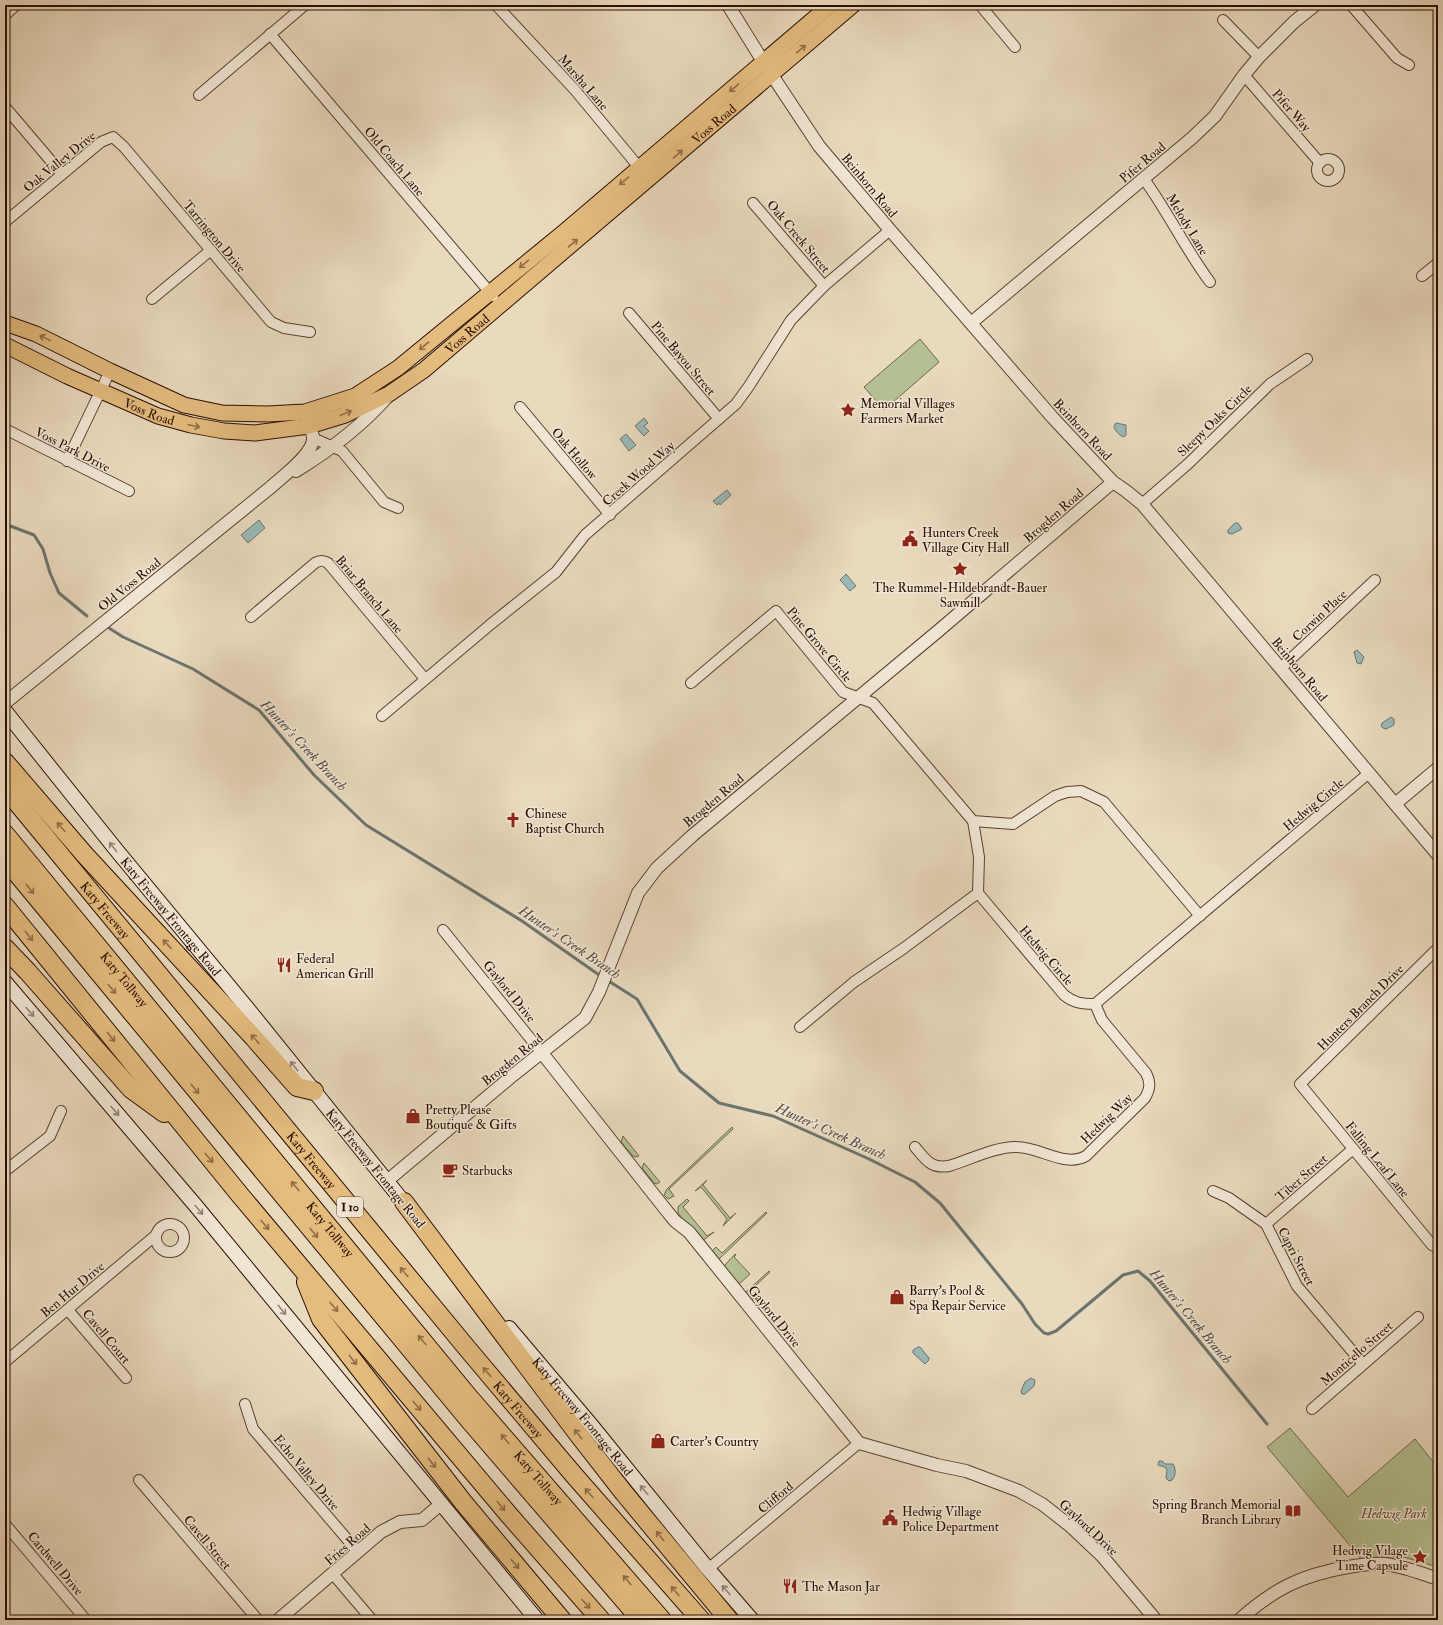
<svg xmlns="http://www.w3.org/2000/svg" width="1443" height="1625" font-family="'IM FELL Double Pica',serif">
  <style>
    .green { fill: #b4c093; stroke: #6e664a }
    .water { fill: #99b9b8; stroke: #6c746e }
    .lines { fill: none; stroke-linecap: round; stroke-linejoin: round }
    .stream { stroke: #6c746e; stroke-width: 3 }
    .minor-casing { stroke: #59402f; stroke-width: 12 }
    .tertiary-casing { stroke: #59402f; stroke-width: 14 }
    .secondary-casing { stroke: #290d00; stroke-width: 16 }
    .primary-casing { stroke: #290d00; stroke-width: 17 }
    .motorway-casing { stroke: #290d00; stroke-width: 20 }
    .minor { stroke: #f1e6d4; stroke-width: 10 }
    .tertiary { stroke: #f1e6d4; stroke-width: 12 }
    .secondary { stroke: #f1e6d4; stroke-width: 14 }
    .primary { stroke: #e4bc7e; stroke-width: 15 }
    .motorway { stroke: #e4bc7e; stroke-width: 18 }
    .oneway { stroke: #906d45 }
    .oneway2 { stroke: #978475 }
    .labels { text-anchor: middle; stroke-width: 3; stroke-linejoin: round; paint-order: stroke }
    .shield { fill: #f1e6d4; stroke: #654e40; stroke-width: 1 }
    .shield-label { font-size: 12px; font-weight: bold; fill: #290d00 }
    .street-label { font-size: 13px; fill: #290d00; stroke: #f1e6d4 }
    .poi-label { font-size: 13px; fill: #290d00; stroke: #f1e6d4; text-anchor: start }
    .park-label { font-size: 13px; font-style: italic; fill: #5a4c33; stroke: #f1e6d4 }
    .water-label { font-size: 14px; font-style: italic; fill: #504940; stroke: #f1e6d4 }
  </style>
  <rect width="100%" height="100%" fill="#e9d9bd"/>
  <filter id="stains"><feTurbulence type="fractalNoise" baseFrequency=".005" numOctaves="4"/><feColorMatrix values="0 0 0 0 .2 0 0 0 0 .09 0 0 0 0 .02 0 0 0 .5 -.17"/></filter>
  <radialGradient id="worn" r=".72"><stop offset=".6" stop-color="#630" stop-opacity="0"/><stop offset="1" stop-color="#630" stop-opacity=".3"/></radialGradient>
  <g class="green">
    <polygon points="920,339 939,362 884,410 864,387"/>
    <polygon points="732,1127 733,1129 669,1189 674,1196 668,1199 664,1195 667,1189"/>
    <polygon points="623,1136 639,1156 636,1157 633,1156 621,1142"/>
    <polygon points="644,1163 660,1182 657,1184 654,1183 642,1168"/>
    <polygon points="707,1180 703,1185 730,1218 736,1213 723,1226 727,1219 701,1187 695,1191"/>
    <polygon points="687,1199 689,1201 683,1207 707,1236 714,1232 702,1241 699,1240 678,1213 678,1207"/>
    <polygon points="766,1212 767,1213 718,1260 712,1251 716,1247 722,1253"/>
    <polygon points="735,1254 736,1255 734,1257 750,1274 737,1286 723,1268 725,1265"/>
    <polygon points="769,1271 770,1272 749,1292 754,1298 751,1301 745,1293"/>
    <polygon points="1290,1428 1348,1497 1415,1439 1438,1468 1438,1567 1400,1556 1362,1560 1267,1447"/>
  </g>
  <g class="water">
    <polygon points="644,418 648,423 644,426 649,431 644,436 635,426"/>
    <path d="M1116,423L1126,425V435L1124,437C1120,436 1114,430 1114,426Z"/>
    <polygon points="626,434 636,445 629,451 620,439"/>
    <polygon points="727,490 731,495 720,505 719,503 717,505 713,501"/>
    <polygon points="259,520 265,528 248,543 241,535"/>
    <polygon points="1235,523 1238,523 1242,529 1232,534 1228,533 1228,530"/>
    <polygon points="846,574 856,586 850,591 840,580"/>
    <polygon points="1357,650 1364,657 1361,664 1357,663 1354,652"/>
    <polygon points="1391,717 1394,719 1394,725 1386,729 1383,728 1381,726 1382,723"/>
    <polygon points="918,1347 920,1347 929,1358 929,1360 925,1364 913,1353 913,1350"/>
    <polygon points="1031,1378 1035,1380 1034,1386 1025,1394 1022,1394 1021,1391 1025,1382"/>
    <path d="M1159,1461H1162L1165,1464H1173C1176,1469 1176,1476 1172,1480L1169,1481L1166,1478L1167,1470L1165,1467L1158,1465Z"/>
  </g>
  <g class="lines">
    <g class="stream">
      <polyline points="5,524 34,535 43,549 50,573 59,593 87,616"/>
      <polyline points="109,628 123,637 193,669 259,710 314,775 366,825 522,921 602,977"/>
      <polyline points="607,980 637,999 680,1071 719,1103 773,1116 869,1159 915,1182 940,1203 1022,1304 1035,1324 1044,1333 1048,1334 1056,1331 1123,1275 1138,1271 1150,1281 1267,1424"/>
    </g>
    <defs>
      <g id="minor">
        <polyline points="496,5 575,90 643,172"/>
        <polyline points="980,5 1015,47"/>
        <polyline points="1351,5 1397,58 1409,65"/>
        <polyline points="5,15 16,5"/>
        <polyline points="1223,20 1259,57"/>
        <polyline points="270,34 493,296"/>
        <polyline points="1244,75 1320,163"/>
        <polyline points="199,95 305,5"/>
        <polyline points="5,107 62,174"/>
        <circle cx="1328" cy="170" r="11"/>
        <path d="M1144,179C1168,212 1186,250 1210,282"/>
        <polyline points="753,203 824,286"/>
        <polyline points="5,222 101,142 113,137 124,147 271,322 284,328 310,332"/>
        <polyline points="1422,276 1438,263"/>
        <polyline points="152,299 211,250"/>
        <polyline points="629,313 719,419"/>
        <polyline points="520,407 610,515"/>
        <polyline points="5,429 129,491"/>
        <polyline points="313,438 342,451 384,502 398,508"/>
        <polyline points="67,461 110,371"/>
        <polyline points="1142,504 1189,463 1270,384 1307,359"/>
        <path d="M251,617L315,563C320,560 323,560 328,563L425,679"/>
        <polyline points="1281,668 1375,580"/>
        <polyline points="691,683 776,611 843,692 873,703 973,821 1013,824 1055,796 1067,792 1081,791 1104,802 1200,916"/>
        <polyline points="382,716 491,624 556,572 585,535 736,404 749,386 791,320 824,286 890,230"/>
        <path d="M973,821L979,857L978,893L1064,995C1074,1003 1082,1004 1095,1004L1369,773"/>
        <polyline points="443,930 542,1053"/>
        <polyline points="1438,948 1300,1084 1432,1245 1438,1248"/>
        <polyline points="800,1027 854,982 904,948 978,893"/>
        <path d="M915,1147C926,1160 931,1169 949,1166C969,1160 997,1146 1017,1147C1040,1147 1065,1168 1086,1156L1145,1098C1150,1089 1151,1083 1146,1073L1102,1020L1095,1004"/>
        <polyline points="5,1171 50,1136 61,1111"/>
        <polyline points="1213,1191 1229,1198 1266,1224 1297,1286 1363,1364"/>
        <circle cx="170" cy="1238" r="14"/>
        <polyline points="1266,1224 1353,1149"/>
        <polyline points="68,1310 126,1378"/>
        <polyline points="5,1362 156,1235"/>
        <polyline points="245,1404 253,1429 358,1552"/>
        <polyline points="1312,1409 1418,1317"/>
        <polyline points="139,1480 258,1620"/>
        <polyline points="5,1524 86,1620"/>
        <polyline points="708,1569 859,1443"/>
        <polyline points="333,1574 372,1620"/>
      </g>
      <g id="tertiary">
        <polyline points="728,5 764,63 819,146 890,230 1053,418 1113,482 1126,491 1142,504 1438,855"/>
        <polyline points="971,323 1192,138 1215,116 1244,75 1259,57 1294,22 1315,5"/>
        <path d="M296,471C330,450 362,426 388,396"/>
        <path d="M5,703L271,487C283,476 315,453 313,437C312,431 309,424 307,418"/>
        <polyline points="1395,804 1438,768"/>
        <polyline points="542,1053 666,1210 675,1221 689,1232 859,1443 937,1465 966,1471 1019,1491 1042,1504 1069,1525 1102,1556 1156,1620"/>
        <polyline points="387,1181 512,1076 585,1018 599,992 638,893 657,868 693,835 937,632 1113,482"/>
        <polyline points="278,1620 381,1532 400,1522 422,1520 441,1504"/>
        <path d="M1239,1620C1274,1589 1301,1575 1348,1567C1360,1565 1372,1563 1385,1564C1402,1566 1421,1573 1438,1579"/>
      </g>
      <g id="secondary">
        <path id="s1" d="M5,711L118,852L252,1014L410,1210"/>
        <polyline points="5,982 196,1206 537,1620"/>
        <path id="s2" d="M509,1328L592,1426L708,1569L752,1620"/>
      </g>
      <g id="primary">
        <polyline points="5,323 36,334 110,371 184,405 222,413 268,414 305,412 355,396 398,368 564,232 830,5"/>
        <path id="s3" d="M5,345L67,376L158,416L191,425L224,431L255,433L309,426L345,415L389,394L424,370L853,5"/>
      </g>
      <g id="motorway">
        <polyline points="5,762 85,855 254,1038 297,1087 314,1091"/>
        <path id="s4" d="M5,788L466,1347L573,1474L701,1620"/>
        <path id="s5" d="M5,834L468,1396L662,1620"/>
        <polyline points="5,859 469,1420 641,1620"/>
        <polyline points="5,906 240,1195 509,1515 601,1620"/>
        <polyline points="5,948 28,972 131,1089 164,1113"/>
        <polyline points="404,1202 578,1434 624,1493 729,1620"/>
        <polyline points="306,1282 321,1319 463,1502 562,1620"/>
      </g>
    </defs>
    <use href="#minor" class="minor-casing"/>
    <use href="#tertiary" class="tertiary-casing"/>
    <use href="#secondary" class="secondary-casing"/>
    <use href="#primary" class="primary-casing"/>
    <use href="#motorway" class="motorway-casing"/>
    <use href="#minor" class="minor"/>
    <use href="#tertiary" class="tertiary"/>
    <use href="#secondary" class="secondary"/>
    <use href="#primary" class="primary"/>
    <use href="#motorway" class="motorway"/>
  </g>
  <defs><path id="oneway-shaft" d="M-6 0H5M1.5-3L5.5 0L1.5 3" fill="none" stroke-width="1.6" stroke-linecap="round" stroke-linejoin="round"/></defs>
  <g class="oneway">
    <use href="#oneway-shaft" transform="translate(801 49) rotate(-40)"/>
    <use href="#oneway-shaft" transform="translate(734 88) rotate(140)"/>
    <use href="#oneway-shaft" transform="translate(678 154) rotate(-41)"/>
    <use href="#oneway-shaft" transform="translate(624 181) rotate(140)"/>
    <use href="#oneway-shaft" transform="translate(573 243) rotate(-40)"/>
    <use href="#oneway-shaft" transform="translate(524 264) rotate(141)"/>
    <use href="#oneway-shaft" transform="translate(45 338) rotate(-154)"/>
    <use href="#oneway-shaft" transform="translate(424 346) rotate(140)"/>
    <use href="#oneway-shaft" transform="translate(346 413) rotate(-22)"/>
    <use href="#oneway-shaft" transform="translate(194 426) rotate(12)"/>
    <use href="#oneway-shaft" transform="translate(61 827) rotate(-131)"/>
    <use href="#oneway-shaft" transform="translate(30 889) rotate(51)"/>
    <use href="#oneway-shaft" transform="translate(29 936) rotate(51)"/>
    <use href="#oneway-shaft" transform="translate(167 944) rotate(-133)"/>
    <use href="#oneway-shaft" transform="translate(112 989) rotate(50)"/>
    <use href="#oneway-shaft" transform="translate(111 1037) rotate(51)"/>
    <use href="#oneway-shaft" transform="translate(255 1039) rotate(-132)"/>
    <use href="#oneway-shaft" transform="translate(195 1089) rotate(50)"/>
    <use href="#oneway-shaft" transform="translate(209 1158) rotate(50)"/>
    <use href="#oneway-shaft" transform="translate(295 1186) rotate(-130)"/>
    <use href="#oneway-shaft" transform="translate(265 1225) rotate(50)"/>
    <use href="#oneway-shaft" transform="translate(314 1233) rotate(50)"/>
    <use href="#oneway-shaft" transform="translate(404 1272) rotate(-130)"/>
    <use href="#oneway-shaft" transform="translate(334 1307) rotate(50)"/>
    <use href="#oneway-shaft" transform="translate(422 1340) rotate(-130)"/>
    <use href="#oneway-shaft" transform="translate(353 1360) rotate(52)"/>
    <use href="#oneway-shaft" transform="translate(487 1372) rotate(-130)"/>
    <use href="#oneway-shaft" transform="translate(417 1406) rotate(50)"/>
    <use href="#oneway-shaft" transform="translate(578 1434) rotate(-128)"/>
    <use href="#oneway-shaft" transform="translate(505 1439) rotate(-130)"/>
    <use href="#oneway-shaft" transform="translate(432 1463) rotate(52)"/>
    <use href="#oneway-shaft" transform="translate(589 1493) rotate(-131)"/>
    <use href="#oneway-shaft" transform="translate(501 1506) rotate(50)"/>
    <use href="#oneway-shaft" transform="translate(660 1536) rotate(-129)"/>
    <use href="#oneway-shaft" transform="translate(515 1564) rotate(50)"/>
    <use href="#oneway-shaft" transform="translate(627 1580) rotate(-131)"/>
    <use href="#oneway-shaft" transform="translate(675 1591) rotate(-131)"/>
    <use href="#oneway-shaft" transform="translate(586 1604) rotate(48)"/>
  </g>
  <g class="oneway2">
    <use href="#oneway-shaft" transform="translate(113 847) rotate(-129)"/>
    <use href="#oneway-shaft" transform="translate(30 1012) rotate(50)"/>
    <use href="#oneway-shaft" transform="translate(294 1066) rotate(-129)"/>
    <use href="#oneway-shaft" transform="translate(115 1111) rotate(49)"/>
    <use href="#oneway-shaft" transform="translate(199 1210) rotate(50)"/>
    <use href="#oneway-shaft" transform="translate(282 1310) rotate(51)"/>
    <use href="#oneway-shaft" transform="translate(644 1490) rotate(-130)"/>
    <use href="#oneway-shaft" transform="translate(726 1590) rotate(-131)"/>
  </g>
  <defs>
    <symbol id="sight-bare" viewBox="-9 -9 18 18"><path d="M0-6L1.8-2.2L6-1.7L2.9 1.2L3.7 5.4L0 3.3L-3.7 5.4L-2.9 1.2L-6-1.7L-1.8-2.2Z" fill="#8f2418" stroke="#f1e6d4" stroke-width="2.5" paint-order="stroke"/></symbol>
    <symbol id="civic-bare" viewBox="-9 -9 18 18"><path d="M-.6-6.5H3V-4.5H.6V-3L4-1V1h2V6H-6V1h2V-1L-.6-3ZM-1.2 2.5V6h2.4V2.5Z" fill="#8f2418" stroke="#f1e6d4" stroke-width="2.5" paint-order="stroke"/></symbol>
    <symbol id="church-bare" viewBox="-9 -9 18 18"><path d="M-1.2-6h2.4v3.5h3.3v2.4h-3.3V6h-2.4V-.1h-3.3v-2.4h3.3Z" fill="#8f2418" stroke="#f1e6d4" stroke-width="2.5" paint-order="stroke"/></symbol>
    <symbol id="restaurant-bare" viewBox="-9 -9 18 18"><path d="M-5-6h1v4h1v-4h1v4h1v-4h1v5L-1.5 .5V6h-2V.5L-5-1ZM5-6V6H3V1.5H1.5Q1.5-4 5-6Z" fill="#8f2418" stroke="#f1e6d4" stroke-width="2.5" paint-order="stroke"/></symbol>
    <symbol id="shop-bare" viewBox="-9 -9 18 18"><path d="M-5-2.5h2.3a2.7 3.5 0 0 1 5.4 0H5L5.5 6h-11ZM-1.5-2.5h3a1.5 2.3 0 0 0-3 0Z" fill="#8f2418" stroke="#f1e6d4" stroke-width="2.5" paint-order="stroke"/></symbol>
    <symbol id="cafe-bare" viewBox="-9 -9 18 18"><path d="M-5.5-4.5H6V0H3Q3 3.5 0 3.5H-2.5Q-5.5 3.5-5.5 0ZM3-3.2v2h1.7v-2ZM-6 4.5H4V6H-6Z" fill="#8f2418" stroke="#f1e6d4" stroke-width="2.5" paint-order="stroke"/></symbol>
    <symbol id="library-bare" viewBox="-9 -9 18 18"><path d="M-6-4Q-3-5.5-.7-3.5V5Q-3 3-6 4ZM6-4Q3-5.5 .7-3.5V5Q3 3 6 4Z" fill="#8f2418" stroke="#f1e6d4" stroke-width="2.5" paint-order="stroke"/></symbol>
  </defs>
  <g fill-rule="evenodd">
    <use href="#sight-bare" x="837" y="399" width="22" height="22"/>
    <use href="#civic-bare" x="899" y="528" width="22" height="22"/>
    <use href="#sight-bare" x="949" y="558" width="22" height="22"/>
    <use href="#church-bare" x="502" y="809" width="22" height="22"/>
    <use href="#restaurant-bare" x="273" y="954" width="22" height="22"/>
    <use href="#shop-bare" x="402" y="1105" width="22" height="22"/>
    <use href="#cafe-bare" x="439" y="1159" width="22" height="22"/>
    <use href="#shop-bare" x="886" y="1286" width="22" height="22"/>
    <use href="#shop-bare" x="647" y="1430" width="22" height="22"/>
    <use href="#library-bare" x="1282" y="1500" width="22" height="22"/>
    <use href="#civic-bare" x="879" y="1507" width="22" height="22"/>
    <use href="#sight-bare" x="1409" y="1546" width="22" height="22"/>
    <use href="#restaurant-bare" x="779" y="1575" width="22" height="22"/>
  </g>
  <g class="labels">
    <rect class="shield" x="337" y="1197" width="26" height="20" rx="3"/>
    <g class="shield-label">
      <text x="350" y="1211">I 10</text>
    </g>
    <g class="street-label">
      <text transform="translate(584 82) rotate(49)" y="5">Marsha Lane</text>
      <text transform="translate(1292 110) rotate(49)" y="5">Pifer Way</text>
      <text dy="5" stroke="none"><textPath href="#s3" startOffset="831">Voss Road</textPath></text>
      <text transform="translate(59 161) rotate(-39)" y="5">Oak Valley Drive</text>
      <text transform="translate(395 161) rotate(50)" y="5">Old Coach Lane</text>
      <text transform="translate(1142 162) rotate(-40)" y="5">Pifer Road</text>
      <text transform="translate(870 185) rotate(50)" y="5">Beinhorn Road</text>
      <text transform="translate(1188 224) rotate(59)" y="5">Melody Lane</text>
      <text transform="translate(215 236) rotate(50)" y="5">Tarrington Drive</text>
      <text transform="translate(799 236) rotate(50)" y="5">Oak Creek Street</text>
      <text dy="5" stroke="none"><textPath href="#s3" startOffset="507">Voss Road</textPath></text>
      <text transform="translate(684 358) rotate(50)" y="5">Pine Bayou Street</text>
      <text dy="5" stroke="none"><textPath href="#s3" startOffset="159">Voss Road</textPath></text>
      <text transform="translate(1214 420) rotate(-44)" y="5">Sleepy Oaks Circle</text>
      <text transform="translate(1083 429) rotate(47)" y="5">Beinhorn Road</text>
      <text transform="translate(73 449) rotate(27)" y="5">Voss Park Drive</text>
      <text transform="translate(575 453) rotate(50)" y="5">Oak Hollow</text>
      <text transform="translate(638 473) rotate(-41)" y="5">Creek Wood Way</text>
      <text transform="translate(1053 515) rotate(-41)" y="5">Brogden Road</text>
      <text transform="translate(129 584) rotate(-39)" y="5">Old Voss Road</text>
      <text transform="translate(370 594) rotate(50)" y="5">Briar Branch Lane</text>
      <text transform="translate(1319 615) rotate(-43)" y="5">Corwin Place</text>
      <text transform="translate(820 644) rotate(50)" y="5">Pine Grove Circle</text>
      <text transform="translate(1300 669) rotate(50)" y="5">Beinhorn Road</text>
      <text transform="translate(713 800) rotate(-40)" y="5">Brogden Road</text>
      <text transform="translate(1313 804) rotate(-40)" y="5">Hedwig Circle</text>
      <text dy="5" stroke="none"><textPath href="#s4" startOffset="158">Katy Freeway</textPath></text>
      <text dy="5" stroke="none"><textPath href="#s1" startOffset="264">Katy Freeway Frontage Road</textPath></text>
      <text transform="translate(1047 955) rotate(49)" y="5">Hedwig Circle</text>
      <text dy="5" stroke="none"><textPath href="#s5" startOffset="188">Katy Tollway</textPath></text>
      <text transform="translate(510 991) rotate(51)" y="5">Gaylord Drive</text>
      <text transform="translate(1360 1007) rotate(-45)" y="5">Hunters Branch Drive</text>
      <text transform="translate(512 1059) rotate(-39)" y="5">Brogden Road</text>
      <text transform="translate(1106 1118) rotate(-44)" y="5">Hedwig Way</text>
      <text transform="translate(1378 1159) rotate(51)" y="5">Falling Leaf Lane</text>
      <text dy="5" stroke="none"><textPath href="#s4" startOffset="482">Katy Freeway</textPath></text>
      <text transform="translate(376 1168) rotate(51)" y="5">Katy Freeway Frontage Road</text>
      <text transform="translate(1301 1177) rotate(-41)" y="5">Tiber Street</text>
      <text dy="5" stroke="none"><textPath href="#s5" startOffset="512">Katy Tollway</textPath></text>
      <text transform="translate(1297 1256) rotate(62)" y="5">Capri Street</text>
      <text transform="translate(72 1289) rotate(-40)" y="5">Ben Hur Drive</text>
      <text transform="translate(775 1316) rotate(51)" y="5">Gaylord Drive</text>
      <text transform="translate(107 1336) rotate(50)" y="5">Cavell Court</text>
      <text transform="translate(1356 1353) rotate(-41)" y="5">Monticello Street</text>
      <text dy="5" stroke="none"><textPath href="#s4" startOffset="806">Katy Freeway</textPath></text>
      <text dy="5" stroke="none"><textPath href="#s2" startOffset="115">Katy Freeway Frontage Road</textPath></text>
      <text transform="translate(307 1472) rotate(50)" y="5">Echo Valley Drive</text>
      <text dy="5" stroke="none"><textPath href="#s5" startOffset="836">Katy Tollway</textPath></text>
      <text transform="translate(775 1497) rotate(-40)" y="5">Clifford</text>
      <text transform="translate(1089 1527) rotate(43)" y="5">Gaylord Drive</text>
      <text transform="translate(208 1542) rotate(50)" y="5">Cavell Street</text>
      <text transform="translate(347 1544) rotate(-41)" y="5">Fries Road</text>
      <text transform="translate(56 1563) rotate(50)" y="5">Cardwell Drive</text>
    </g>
    <g class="poi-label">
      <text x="860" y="408">Memorial Villages<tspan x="860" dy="15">Farmers Market</tspan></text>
      <text x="922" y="537">Hunters Creek<tspan x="922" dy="15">Village City Hall</tspan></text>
      <text x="960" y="592" text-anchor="middle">The Rummel-Hildebrandt-Bauer<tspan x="960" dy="15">Sawmill</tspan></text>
      <text x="525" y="818">Chinese<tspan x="525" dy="15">Baptist Church</tspan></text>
      <text x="296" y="963">Federal<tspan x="296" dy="15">American Grill</tspan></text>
      <text x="425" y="1114">Pretty Please<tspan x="425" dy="15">Boutique &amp; Gifts</tspan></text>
      <text x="462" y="1175">Starbucks</text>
      <text x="909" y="1295">Barry's Pool &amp;<tspan x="909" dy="15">Spa Repair Service</tspan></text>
      <text x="670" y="1446">Carter's Country</text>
      <text x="1281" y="1509" text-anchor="end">Spring Branch Memorial<tspan x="1281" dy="15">Branch Library</tspan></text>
      <text x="902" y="1516">Hedwig Village<tspan x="902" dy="15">Police Department</tspan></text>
      <text x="1408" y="1555" text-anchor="end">Hedwig Vilage<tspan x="1408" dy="15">Time Capsule</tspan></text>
      <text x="802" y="1591">The Mason Jar</text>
    </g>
    <g class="park-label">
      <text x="1394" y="1518">Hedwig Park</text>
    </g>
    <g class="water-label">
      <text transform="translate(304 745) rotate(47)" y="5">Hunter's Creek Branch</text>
      <text transform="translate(570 942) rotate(34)" y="5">Hunter's Creek Branch</text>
      <text transform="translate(831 1131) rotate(24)" y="5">Hunter's Creek Branch</text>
      <text transform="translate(1191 1316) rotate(50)" y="5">Hunter's Creek Branch</text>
    </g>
  </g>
  <rect width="1443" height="1625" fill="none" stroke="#e9d9bd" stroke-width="20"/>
  <rect x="6" y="6" width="1431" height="1613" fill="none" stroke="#290d00" stroke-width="2"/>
  <rect x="10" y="10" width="1423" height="1605" fill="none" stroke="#290d00"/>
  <rect width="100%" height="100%" filter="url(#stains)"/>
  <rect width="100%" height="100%" fill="url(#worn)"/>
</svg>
